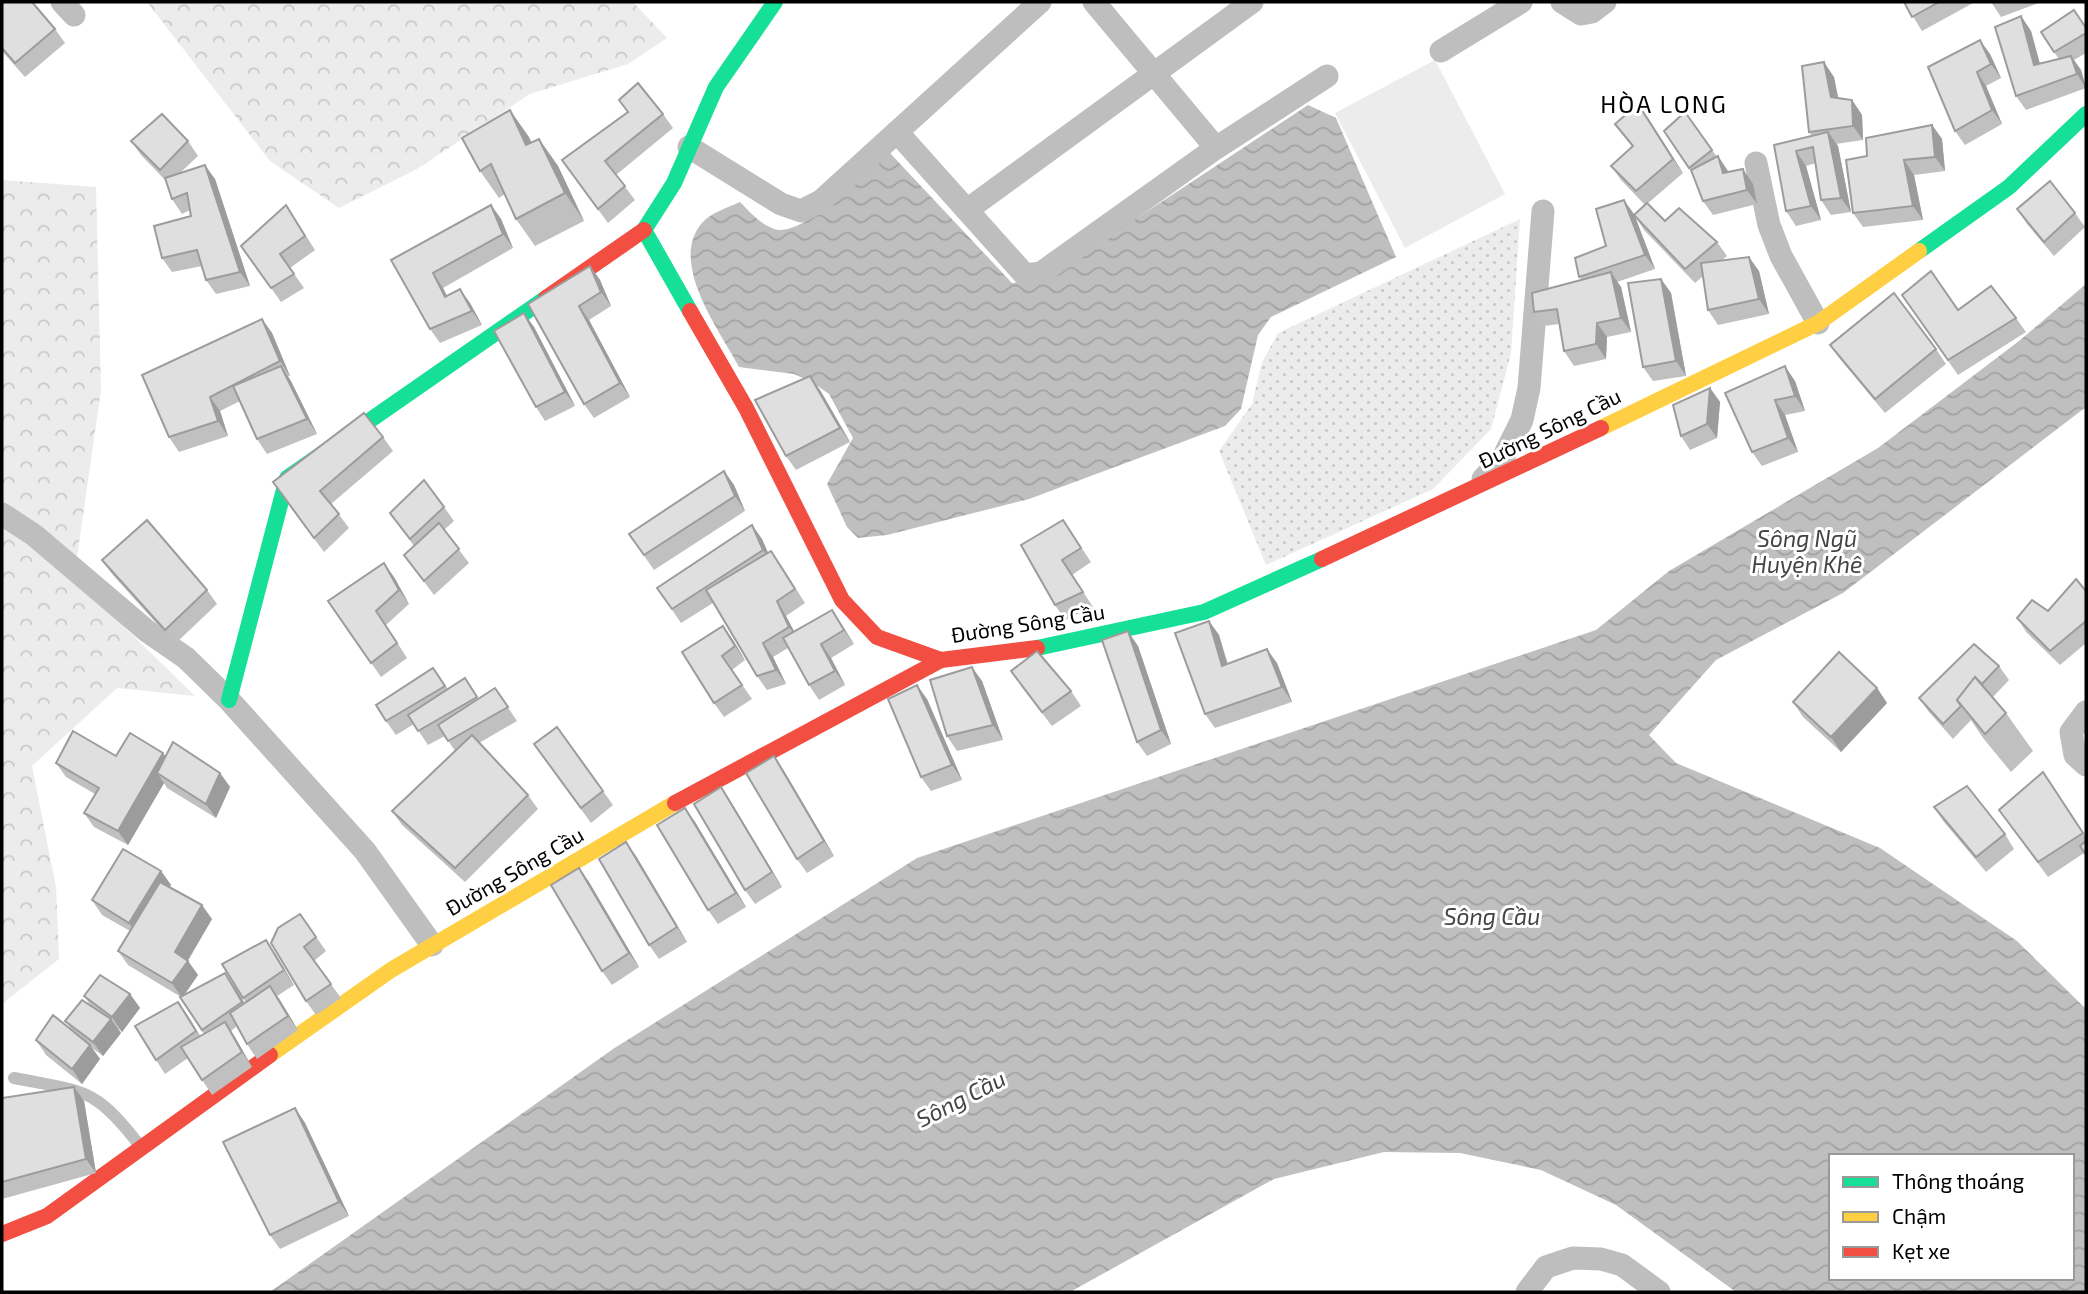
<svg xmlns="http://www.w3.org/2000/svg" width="2088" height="1294" font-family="'Exo 2',sans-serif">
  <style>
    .grass { fill: url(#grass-dots) }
    .forest { fill: url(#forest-crowns) }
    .garden { fill: #ececec }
    .water { fill: url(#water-waves); fill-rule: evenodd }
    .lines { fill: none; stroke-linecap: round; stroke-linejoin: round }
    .lane { stroke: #bebebe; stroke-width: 12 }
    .street { stroke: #bebebe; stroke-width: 23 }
    .fast { stroke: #16e098; stroke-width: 16 }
    .slow { stroke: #ffcf43; stroke-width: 16 }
    .jam { stroke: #f24e42; stroke-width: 16 }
    .wall { fill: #c0c0c0 }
    .shaded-wall { fill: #9c9c9c }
    .building { fill: #dfdfdf; stroke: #9c9c9c; stroke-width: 2 }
    .labels { text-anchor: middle; stroke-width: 6; stroke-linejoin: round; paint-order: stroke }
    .street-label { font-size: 21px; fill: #000; stroke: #fff }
    .water-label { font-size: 23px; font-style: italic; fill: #444; stroke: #fff }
    .quarter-label { font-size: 24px; letter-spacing: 2px; fill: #000; stroke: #fff }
  </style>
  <defs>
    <pattern id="grass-dots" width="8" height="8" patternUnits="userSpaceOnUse" patternTransform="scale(1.75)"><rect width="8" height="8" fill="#ececec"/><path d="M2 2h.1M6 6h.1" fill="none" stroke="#c9c9c9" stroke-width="1.8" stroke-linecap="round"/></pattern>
    <pattern id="forest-crowns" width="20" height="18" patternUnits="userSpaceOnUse" patternTransform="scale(1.75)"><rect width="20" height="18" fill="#ececec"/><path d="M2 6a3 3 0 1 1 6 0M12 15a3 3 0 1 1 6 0" fill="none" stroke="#c9c9c9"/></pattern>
    <pattern id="water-waves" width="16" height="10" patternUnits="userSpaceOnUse" patternTransform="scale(1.75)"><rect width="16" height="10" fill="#bfbfbf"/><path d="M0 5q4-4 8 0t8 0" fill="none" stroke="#a2a2a2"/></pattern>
  </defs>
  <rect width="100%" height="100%" fill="#fff"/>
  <polygon class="grass" points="1520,219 1511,353 1491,429 1433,489 1266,565 1219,451 1252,404 1262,362 1278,333"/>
  <g class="forest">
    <polygon points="147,2 633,2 667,38 628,64 530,94 417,169 339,208 270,161"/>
    <polygon points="2,180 96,187 101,390 74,578 195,696 117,688 32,766 56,887 59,959 2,1004"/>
  </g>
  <polygon class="garden" points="1435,60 1505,194 1405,248 1335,113"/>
  <g class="water">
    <path d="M1308,105L1336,118L1396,257L1271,317L1258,335L1241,409L1225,426L1029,499L887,535L858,538L847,527L827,484L853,438L829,394L812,382L794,374L739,367C719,330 668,262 702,223C710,213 729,207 740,202C750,212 760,224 774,229C803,239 867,171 889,152L1012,283L1042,281Z"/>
    <path d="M2086,284V407L1843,593L1716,660L1649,735L1676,763L1880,848L2017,941L2086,1009V1292H1736L1616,1205L1541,1170L1460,1153L1384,1152L1274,1179L1070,1292H270L613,1049L917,858L1596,630L1669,571L1878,448L2019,341ZM1831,1156H2072V1278H1831Z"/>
  </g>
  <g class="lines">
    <path class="lane" d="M14,1078C84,1092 94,1086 140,1146"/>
    <g class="street">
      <polyline points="62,2 74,15"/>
      <polyline points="1094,2 1216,148"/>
      <polyline points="1562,2 1581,14 1592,12 1605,2"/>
      <polyline points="1441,51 1521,2"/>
      <polyline points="897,132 1025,275 1041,273 1216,148 1327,76"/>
      <polyline points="689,147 781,204 801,211 821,201 1040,2"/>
      <polyline points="1756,163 1769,225 1781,256 1818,323"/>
      <polyline points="967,210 1252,2"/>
      <polyline points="1483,479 1504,456 1522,420 1529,388 1543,211"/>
      <polyline points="2,514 34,535 147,631 186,658 229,700 365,851 432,945"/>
      <polyline points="2086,712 2071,732 2075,755 2086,765"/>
      <polyline points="1527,1292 1546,1267 1573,1258 1601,1259 1622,1265 1659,1292"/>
    </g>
    <g class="fast">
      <polyline points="1919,251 2009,187 2086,114"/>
      <polyline points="690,311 644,230 674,183 716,87 775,2"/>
      <polyline points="1037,648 1204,612 1322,559"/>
      <polyline points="229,700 287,478 546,298"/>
    </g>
    <g class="slow">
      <polyline points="1601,428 1818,323 1919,251"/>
      <polyline points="270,1055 391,970 675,803"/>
    </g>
    <g class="jam">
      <polyline points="546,298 644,230"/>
      <polyline points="690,311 746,408 842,600 877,637 941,660"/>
      <polyline points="1322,559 1601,428"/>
      <polyline points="675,803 941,660 1037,648"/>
      <polyline points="2,1234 47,1216 270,1055"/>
    </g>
  </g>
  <g class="wall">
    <polygon points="2,2 55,29 65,43 25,77 2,51"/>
    <polygon points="1904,2 1975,2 1922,31"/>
    <polygon points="1991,2 2041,2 2001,17"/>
    <polygon points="2021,16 2031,31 2040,64 2059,59 2054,52 2086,27 2086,53 2074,60 2081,70 2086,88 2026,110 2016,96"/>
    <polygon points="1990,54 2001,78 1986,86 2002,124 1965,145 1955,131 1928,67"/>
    <polygon points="1834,77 1838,98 1852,100 1862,115 1863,140 1836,144 1838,146 1851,212 1831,215 1821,200 1816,163 1806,166 1821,220 1796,226 1786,211 1774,145 1812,136 1809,132"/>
    <polygon points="619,100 663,114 673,128 616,175 635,200 608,223 562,160 628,112"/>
    <polygon points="510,110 531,142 539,139 558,166 584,221 535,246 516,219 505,194 499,198 480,171"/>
    <polygon points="1685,112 1717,157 1718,156 1728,172 1753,184 1757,204 1713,215 1703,201 1693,174 1664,131"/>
    <polygon points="1648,118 1683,173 1647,204 1665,221 1717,242 1727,256 1722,260 1759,271 1769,314 1718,325 1708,310 1703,276 1695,283 1644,230 1635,216 1655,269 1617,282 1621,287 1631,332 1607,337 1606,359 1574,366 1564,351 1559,324 1544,326 1534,312 1582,280 1579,277 1635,215 1645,205 1621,180 1611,166 1632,146 1615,124"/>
    <polygon points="1932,125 1942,139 1945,171 1914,175 1923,220 1863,227 1853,213 1867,156"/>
    <polygon points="131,141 188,141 198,156 181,172 215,179 250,286 216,294 206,280 202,266 172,272 162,258 191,216 190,210 182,214 172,199 166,181 141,155"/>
    <polygon points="491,205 501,219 513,248 443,288 447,296 470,303 482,325 440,343 430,329 391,260"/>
    <polygon points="2017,209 2075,213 2085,227 2054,256 2027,224"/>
    <polygon points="296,220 315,250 290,268 304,288 281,302 241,246"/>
    <polygon points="590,266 600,280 611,306 589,320 630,397 594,418 584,404 528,304"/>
    <polygon points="1661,279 1671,293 1686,376 1653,381 1643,367"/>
    <polygon points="1902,295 1958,310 2016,318 2026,332 1958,375"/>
    <polygon points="262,319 272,333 290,376 288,376 317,434 267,454 257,439 240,401 220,411 228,436 179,452 169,437"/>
    <polygon points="534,327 575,406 545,421 536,407"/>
    <polygon points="1830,345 1936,349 1946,364 1885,413 1840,359"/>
    <polygon points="1795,381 1805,411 1785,415 1798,452 1762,466 1752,452 1725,393"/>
    <polygon points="1710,388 1720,402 1717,438 1690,450 1681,436"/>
    <polygon points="820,390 850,442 796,470 786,456"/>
    <polygon points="383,437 393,451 331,504 349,528 324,552 283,497"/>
    <polygon points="724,471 734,485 745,511 654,570 629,534"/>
    <polygon points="444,507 454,521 444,530 469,563 434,595 404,555 414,546 390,513"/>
    <polygon points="1063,520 1091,562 1072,575 1093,607 1065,620 1055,605"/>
    <polygon points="752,525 762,539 768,553 781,565 805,603 786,616 794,631 842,625 854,644 831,658 845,685 819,700 809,685 788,648 773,657 786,684 767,690 757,676 713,603 681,623 657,588"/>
    <polygon points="102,560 207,590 217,604 175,644 112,574"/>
    <polygon points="394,577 409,604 386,625 407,658 381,677 328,601"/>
    <polygon points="2086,591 2086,643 2060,665 2027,633 2017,618 2048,611"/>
    <polygon points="1209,621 1219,635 1228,664 1277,663 1292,702 1215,728 1205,714"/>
    <polygon points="723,626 733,640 745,660 732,670 752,699 724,717 714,703"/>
    <polygon points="1138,646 1171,744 1147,756 1137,742"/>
    <polygon points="1999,666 2009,680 1993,697 2006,713 2033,751 2011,772 1983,738 1971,720 1953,739 1929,712 1919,698"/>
    <polygon points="433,668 448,689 465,678 479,699 495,688 517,721 479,743 528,795 538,809 465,882 402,825 392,811 455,751 445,736 428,745 414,724 396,735 386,721"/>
    <polygon points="982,681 1003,740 957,751 947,736"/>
    <polygon points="1021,686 1071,691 1081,706 1052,726"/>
    <polygon points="1877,688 1887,703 1841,752 1803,717 1793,702"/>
    <polygon points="927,699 962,780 931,791 921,777"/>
    <polygon points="557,727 613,805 591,823 534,744"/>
    <polygon points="163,753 165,757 220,773 230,787 216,818 167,788 164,783 128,845 94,827 84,813 95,794 66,777 56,763 116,756"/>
    <polygon points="774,756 784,771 834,856 807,873 797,859"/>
    <polygon points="2043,772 2086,837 2086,856 2084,853 2048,877 2009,824"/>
    <polygon points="731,802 782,887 755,904 745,890"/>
    <polygon points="1934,807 2005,834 2014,849 1986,872 1944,822"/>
    <polygon points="685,808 695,822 746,907 718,924 708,910"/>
    <polygon points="636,856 687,942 659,959 649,945"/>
    <polygon points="579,868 589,882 639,967 612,985 602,971"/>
    <polygon points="161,871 171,885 169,887 212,919 188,961 198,975 185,994 235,987 245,1004 246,1003 222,964 276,955 294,985 277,996 298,1030 257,1059 247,1044 237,1026 231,1031 252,1067 212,1095 188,1058 165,1074 156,1060 178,1002 200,1036 204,1034 181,997 128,965 118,951 130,931 102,915 92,900"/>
    <polygon points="300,914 326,951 314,961 341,998 316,1015 306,1001"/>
    <polygon points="130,994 140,1008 122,1032 118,1028 121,1033 103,1056 92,1048 100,1059 82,1084 46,1055 36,1040 72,1030 65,1021 91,1006 84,996"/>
    <polygon points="2,1098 84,1101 96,1173 2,1199"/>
    <polygon points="295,1108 305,1123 349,1216 280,1249 270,1235"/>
  </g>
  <g class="shaded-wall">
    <polygon points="2021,16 2031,31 2044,79 2034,65"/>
    <polygon points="1980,40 1990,54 2001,78 1991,64"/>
    <polygon points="2071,56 2081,70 2086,88 2077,74"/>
    <polygon points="1824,62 1834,77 1841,112 1831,97"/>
    <polygon points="1977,72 1986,86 2002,124 1992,110"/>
    <polygon points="1852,100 1862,115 1863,140 1853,126"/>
    <polygon points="1638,104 1648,118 1683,173 1673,159"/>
    <polygon points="510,110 529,137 545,172 526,145"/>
    <polygon points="1685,112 1720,162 1718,156 1728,171 1733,187 1723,173 1720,162"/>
    <polygon points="1932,125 1942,139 1945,171 1935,157"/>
    <polygon points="1828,132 1838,146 1851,212 1841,198"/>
    <polygon points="539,139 558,166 584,221 565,193"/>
    <polygon points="1796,151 1806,166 1821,220 1811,206"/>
    <polygon points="1904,160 1914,175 1923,220 1913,206"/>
    <polygon points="205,165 215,179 250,286 240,272"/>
    <polygon points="1743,169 1753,184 1757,204 1747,190"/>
    <polygon points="1624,200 1634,214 1655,269 1645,255"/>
    <polygon points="491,205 501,219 513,248 503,234"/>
    <polygon points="1749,257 1759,271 1769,314 1759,299"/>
    <polygon points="590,266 600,280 611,306 601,292"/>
    <polygon points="1611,272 1621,287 1631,332 1621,318"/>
    <polygon points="433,273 443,288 455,312 445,297"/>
    <polygon points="1661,279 1671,293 1686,376 1676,361"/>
    <polygon points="460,289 470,303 482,325 472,311"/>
    <polygon points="579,306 589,320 630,397 620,383"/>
    <polygon points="524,313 534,327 575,406 565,392"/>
    <polygon points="262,319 272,333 290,376 280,361"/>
    <polygon points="1597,323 1607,337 1606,359 1596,344"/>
    <polygon points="281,366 291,381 317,434 307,419"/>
    <polygon points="1785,366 1795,381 1805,411 1795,396"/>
    <polygon points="810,376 820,390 850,442 840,428"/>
    <polygon points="1710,388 1720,402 1717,438 1707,424"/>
    <polygon points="210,397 220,411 228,436 218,421"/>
    <polygon points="1775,400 1785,415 1798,452 1788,438"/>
    <polygon points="724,471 734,485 745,511 735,496"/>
    <polygon points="752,525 762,539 773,564 763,550"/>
    <polygon points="384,563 394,577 409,604 399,590"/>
    <polygon points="777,601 786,616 799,641 789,627"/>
    <polygon points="832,610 842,625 854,644 844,630"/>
    <polygon points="1209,621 1219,635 1232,681 1222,666"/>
    <polygon points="723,626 733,640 745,660 735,646"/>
    <polygon points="1128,631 1138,646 1171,744 1161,730"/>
    <polygon points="763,643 773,657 786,684 776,670"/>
    <polygon points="821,644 831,658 845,685 835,671"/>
    <polygon points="1267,649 1277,663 1292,702 1282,687"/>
    <polygon points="972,667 982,681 1003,740 993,725"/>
    <polygon points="917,685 927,699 962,780 952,765"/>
    <polygon points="1877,688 1887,703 1841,752 1831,737"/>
    <polygon points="163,753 173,767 157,773 164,783 128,845 118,831"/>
    <polygon points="774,756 784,771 834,856 824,841"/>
    <polygon points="220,773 230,787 216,818 206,804"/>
    <polygon points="721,787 731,802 782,887 772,872"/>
    <polygon points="685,808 695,822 746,907 736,893"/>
    <polygon points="626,842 636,856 687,942 677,927"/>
    <polygon points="579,868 589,882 639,967 629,953"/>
    <polygon points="161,871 171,885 139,937 129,923"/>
    <polygon points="202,905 212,919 186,963 188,961 198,975 182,998 172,983 175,952"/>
    <polygon points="266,940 276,955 294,985 284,970"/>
    <polygon points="225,973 235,987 252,1016 242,1002"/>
    <polygon points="270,986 280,1000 298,1030 288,1016"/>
    <polygon points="130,994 140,1008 122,1032 112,1017"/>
    <polygon points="178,1002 188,1016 206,1046 196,1031"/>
    <polygon points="111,1019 121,1033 103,1056 93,1042"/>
    <polygon points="225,1022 235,1037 252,1067 242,1052"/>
    <polygon points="90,1045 100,1059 82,1084 72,1069"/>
    <polygon points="74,1087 84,1101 96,1173 86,1159"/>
    <polygon points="295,1108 305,1123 349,1216 339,1202"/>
  </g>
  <g class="building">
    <polygon points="2,2 32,2 55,29 15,63 2,48"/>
    <polygon points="1904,2 1939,2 1912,17"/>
    <polygon points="2074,10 2086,28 2086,33 2054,52 2041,32"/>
    <polygon points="2021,16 2034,65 2071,56 2077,74 2016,96 1995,27"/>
    <polygon points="1980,40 1991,64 1977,72 1992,110 1955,131 1928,67"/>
    <polygon points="1824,62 1831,97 1852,100 1853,126 1809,132 1802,66"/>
    <polygon points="638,83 663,114 605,161 625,186 598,209 562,160 628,112 619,100"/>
    <polygon points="1638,104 1673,159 1636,191 1611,166 1633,146 1615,124"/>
    <polygon points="510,110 526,145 539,139 565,193 516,219 491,164 480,171 462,138"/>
    <polygon points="1685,112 1712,150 1689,168 1664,131"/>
    <polygon points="162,114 188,141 160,170 131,141"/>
    <polygon points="1932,125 1935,157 1904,160 1913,206 1853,213 1846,160 1867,156 1866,138"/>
    <polygon points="1828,132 1841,198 1821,200 1813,147 1796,151 1811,206 1786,211 1774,145"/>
    <polygon points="1718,156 1723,173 1743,169 1747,190 1703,201 1691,170"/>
    <polygon points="205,165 240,272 206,280 197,250 162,258 154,226 191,216 187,193 172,199 165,178"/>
    <polygon points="2050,181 2075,213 2044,242 2017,209"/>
    <polygon points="1624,200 1645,255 1579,277 1575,258 1606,246 1596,209"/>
    <polygon points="1647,203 1665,221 1679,208 1717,242 1685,269 1634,215"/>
    <polygon points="286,205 305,236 280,254 294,274 271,288 241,246"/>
    <polygon points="491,205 503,234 433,273 445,297 460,289 472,311 430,329 391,260"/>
    <polygon points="1749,257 1759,299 1708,310 1701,263"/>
    <polygon points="590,266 601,292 579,306 620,383 584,404 528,304"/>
    <polygon points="1931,271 1958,310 1991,286 2016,318 1948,360 1902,295"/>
    <polygon points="1611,272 1621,318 1597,323 1596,344 1564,351 1557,309 1534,312 1532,293"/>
    <polygon points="1661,279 1676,361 1643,367 1628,283"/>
    <polygon points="1894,293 1936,349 1875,399 1830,345"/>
    <polygon points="524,313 565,392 536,407 494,331"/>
    <polygon points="262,319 280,361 210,397 218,421 169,437 142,375"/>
    <polygon points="281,366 307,419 257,439 233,386"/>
    <polygon points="1785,366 1795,396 1775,400 1788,438 1752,452 1725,393"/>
    <polygon points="810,376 840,428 786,456 755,400"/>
    <polygon points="1710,388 1707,424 1681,436 1673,405"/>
    <polygon points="364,413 383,437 320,491 339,514 314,538 273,482"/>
    <polygon points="724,471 735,496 644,555 629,534"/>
    <polygon points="424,480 444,507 410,539 390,513"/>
    <polygon points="147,520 207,590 165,630 102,560"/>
    <polygon points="1063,520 1081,548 1062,560 1083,592 1055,605 1021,545"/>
    <polygon points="439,523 459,549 424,581 404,555"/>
    <polygon points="752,525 763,550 672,609 657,588"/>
    <polygon points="771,551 795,589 777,601 789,627 763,643 776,670 757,676 706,590"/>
    <polygon points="384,563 399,590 376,611 397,643 371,663 328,601"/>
    <polygon points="2076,579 2086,591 2086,621 2050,651 2017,618 2032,600 2048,611"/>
    <polygon points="832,610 844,630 821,644 835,671 809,685 783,638"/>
    <polygon points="1209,621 1222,666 1267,649 1282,687 1205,714 1175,633"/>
    <polygon points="723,626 735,646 722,656 742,685 714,703 682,652"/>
    <polygon points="1128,631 1161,730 1137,742 1102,640"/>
    <polygon points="1974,644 1999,666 1982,684 1975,677 1957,700 1961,706 1943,724 1919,698"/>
    <polygon points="1037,651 1071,691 1042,712 1011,671"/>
    <polygon points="1839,652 1877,688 1831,737 1793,702"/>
    <polygon points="972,667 993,725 947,736 930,680"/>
    <polygon points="433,668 445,686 386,721 376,705"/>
    <polygon points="1975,677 2006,713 1985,734 1957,700"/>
    <polygon points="465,678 477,697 418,731 408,715"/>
    <polygon points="917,685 952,765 921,777 888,699"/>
    <polygon points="495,688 508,707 448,741 438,725"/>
    <polygon points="557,727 603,791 581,808 534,744"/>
    <polygon points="73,731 116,756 130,733 163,753 118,831 84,813 99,788 56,763"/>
    <polygon points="472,735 528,795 455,868 392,811"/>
    <polygon points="173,742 220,773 206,804 157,773"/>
    <polygon points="774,756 824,841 797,859 746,773"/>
    <polygon points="2043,772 2083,833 2038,862 1999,810"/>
    <polygon points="1967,786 2005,834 1976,857 1934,807"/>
    <polygon points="721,787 772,872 745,890 694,804"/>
    <polygon points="685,808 736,893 708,910 657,825"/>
    <polygon points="2086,841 2086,855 2080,846"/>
    <polygon points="626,842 677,927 649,945 599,859"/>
    <polygon points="123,849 161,871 129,923 92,900"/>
    <polygon points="579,868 629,953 602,971 551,885"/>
    <polygon points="160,882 202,905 175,952 188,961 172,983 118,951"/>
    <polygon points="300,914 316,937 304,947 331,984 306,1001 271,943 278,928"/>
    <polygon points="266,940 284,970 243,998 222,964"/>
    <polygon points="225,973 242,1002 202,1030 180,997"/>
    <polygon points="100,975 130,994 112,1017 84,996"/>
    <polygon points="270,986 288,1016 247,1044 230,1013"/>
    <polygon points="82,1000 111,1019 93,1042 65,1021"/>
    <polygon points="178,1002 196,1031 156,1060 135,1026"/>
    <polygon points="53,1015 90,1045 72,1069 36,1040"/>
    <polygon points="225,1022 242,1052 202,1080 181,1047"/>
    <polygon points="74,1087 86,1159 2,1182 2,1098"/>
    <polygon points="295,1108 339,1202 270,1235 223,1142"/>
  </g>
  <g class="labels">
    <g class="street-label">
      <text transform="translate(1550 429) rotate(-26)" y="7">Đường Sông Cầu</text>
      <text transform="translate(1028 624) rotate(-9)" y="7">Đường Sông Cầu</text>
      <text transform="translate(515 872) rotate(-30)" y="7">Đường Sông Cầu</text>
    </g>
    <g class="water-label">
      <text x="1807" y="547">Sông Ngũ<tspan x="1807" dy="26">Huyện Khê</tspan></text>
      <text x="1492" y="925">Sông Cầu</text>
      <text transform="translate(961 1099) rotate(-27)" y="8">Sông Cầu</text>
    </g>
    <g class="quarter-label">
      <text x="1664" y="113">HÒA LONG</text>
    </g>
  </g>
  <rect width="2088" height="1294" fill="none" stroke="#000000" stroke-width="7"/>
  <rect x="1829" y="1154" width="245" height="126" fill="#ffffff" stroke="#999999" stroke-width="2"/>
  <rect x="1843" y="1177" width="35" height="10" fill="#16e098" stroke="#999999" stroke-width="2"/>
  <text x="1892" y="1189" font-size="21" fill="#000000">Thông thoáng</text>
  <rect x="1843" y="1212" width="35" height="10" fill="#ffcf43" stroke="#999999" stroke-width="2"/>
  <text x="1892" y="1224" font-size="21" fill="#000000">Chậm</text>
  <rect x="1843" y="1247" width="35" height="10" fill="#f24e42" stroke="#999999" stroke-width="2"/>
  <text x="1892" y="1259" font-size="21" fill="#000000">Kẹt xe</text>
</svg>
